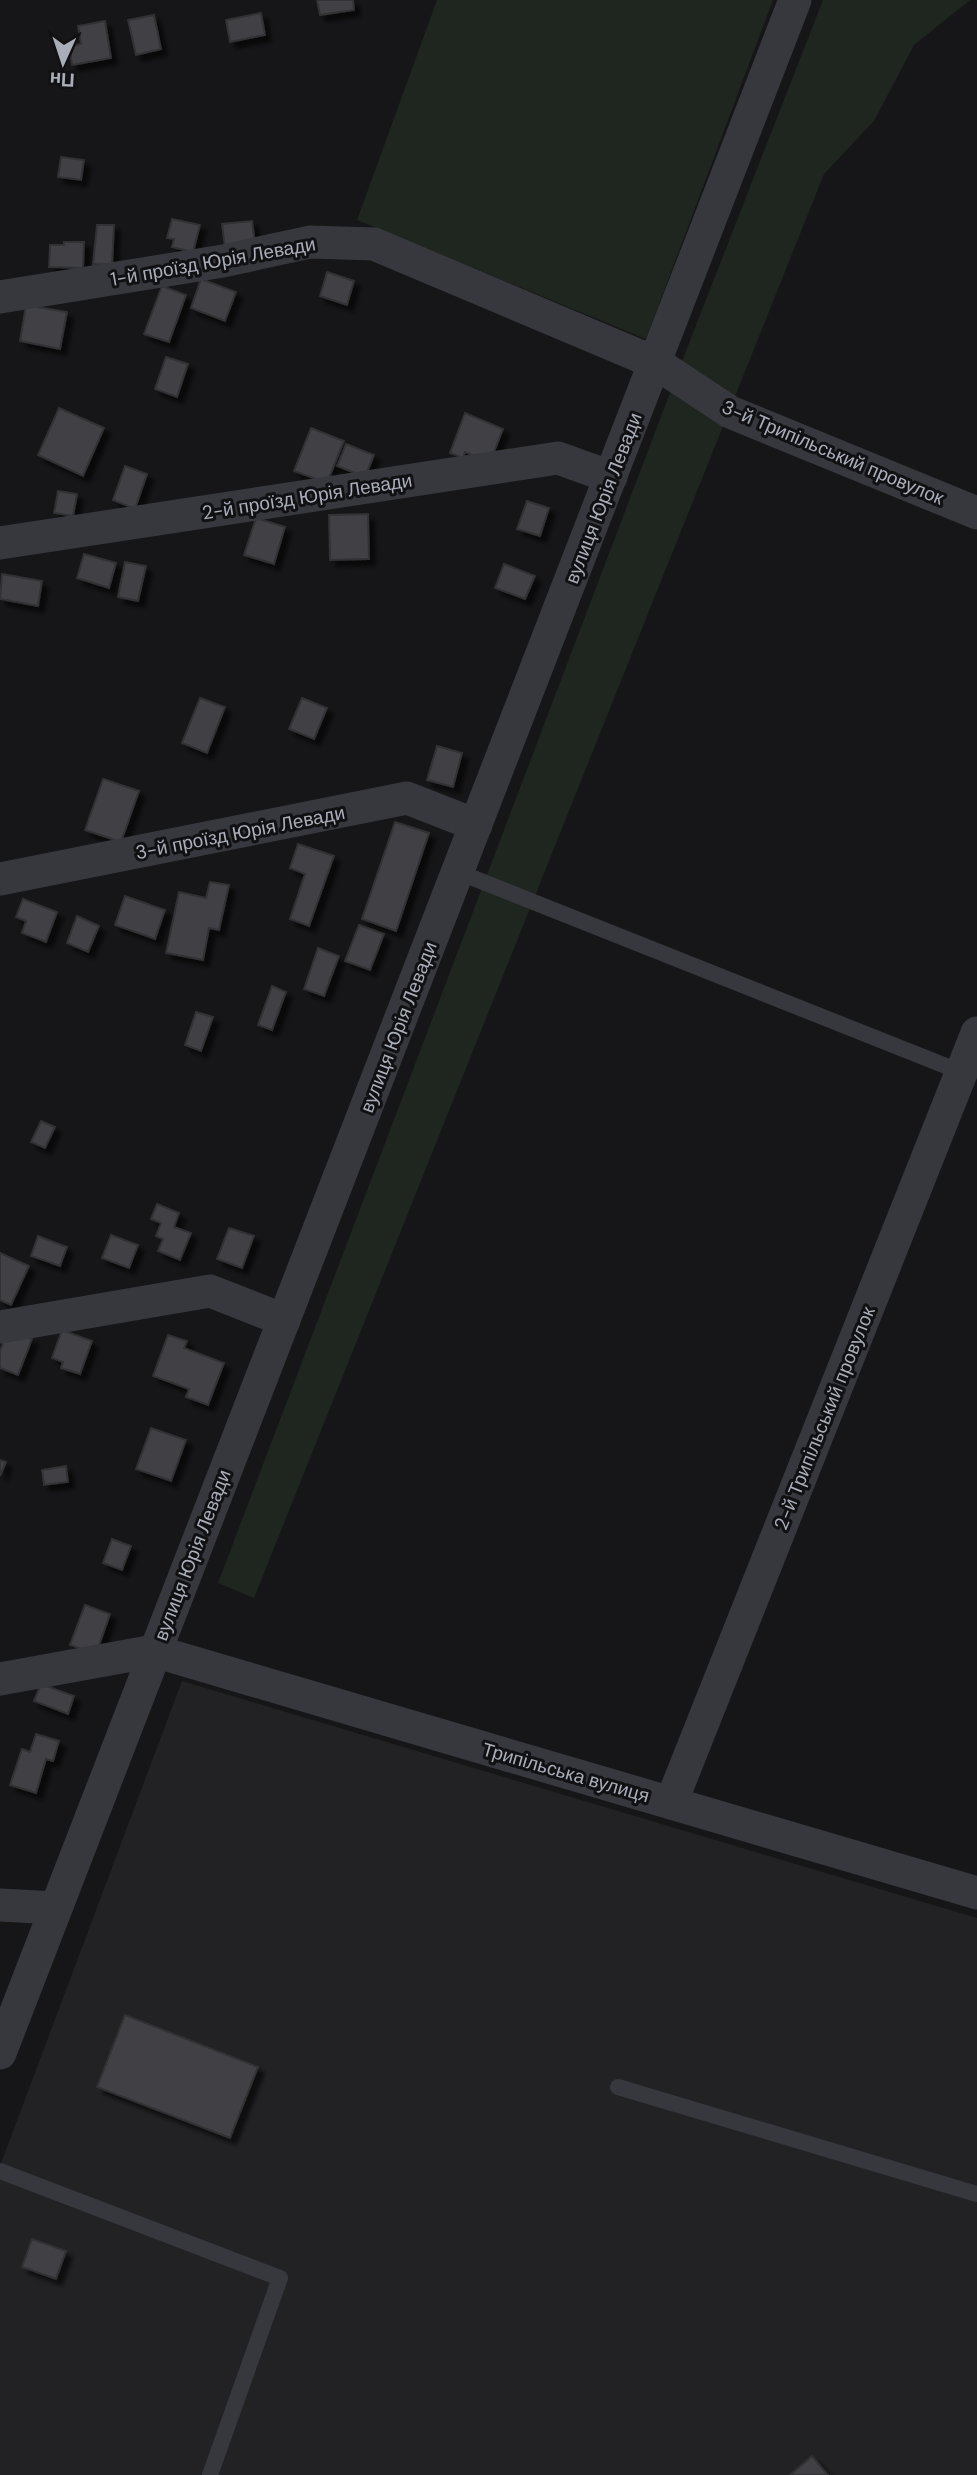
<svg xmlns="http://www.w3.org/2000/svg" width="977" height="2475" font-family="'DM Sans',sans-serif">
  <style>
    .built { fill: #222225 }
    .green { fill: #1e261f }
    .building { fill: #404145; stroke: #303034; stroke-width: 2; filter: url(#shadow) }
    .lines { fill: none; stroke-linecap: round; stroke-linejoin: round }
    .service { stroke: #37383d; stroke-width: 16 }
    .minor { stroke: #37383d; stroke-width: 33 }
    .labels { text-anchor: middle; stroke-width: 6; stroke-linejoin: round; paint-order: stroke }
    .street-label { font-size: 19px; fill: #a8adb8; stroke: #111113 }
  </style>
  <defs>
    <filter id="shadow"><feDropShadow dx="6" dy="6" stdDeviation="2" flood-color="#0009"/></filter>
  </defs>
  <rect width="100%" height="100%" fill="#161618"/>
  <polygon class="built" points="182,1681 977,1918 977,2475 0,2475 0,2166"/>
  <g class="green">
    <polygon points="437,0 773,0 646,339 357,220"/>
    <polygon points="823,0 970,0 914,45 874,121 824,174 254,1598 218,1583 684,356"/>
  </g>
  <g class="building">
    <polygon points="317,0 353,0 354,10 320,15"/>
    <polygon points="261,13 265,35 230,42 226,20"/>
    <polygon points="154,15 161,49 136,55 128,20"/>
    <polygon points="105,21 111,58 72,65 69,46 81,44 78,26"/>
    <polygon points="61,157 84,160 81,180 58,177"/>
    <polygon points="172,219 200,225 193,252 172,247 174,239 167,238"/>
    <polygon points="252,221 255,244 225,248 222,224"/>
    <polygon points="97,225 114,225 112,265 93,264"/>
    <polygon points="64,242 84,242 83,268 49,267 50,245 64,245"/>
    <polygon points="327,272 354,281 347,305 320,296"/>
    <polygon points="201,279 236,292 225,321 191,308"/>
    <polygon points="162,286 186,295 169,342 144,334"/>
    <polygon points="26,305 67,312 60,349 20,341"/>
    <polygon points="166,357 188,364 177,397 155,389"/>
    <polygon points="59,408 104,428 83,476 38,455"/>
    <polygon points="465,413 503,429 490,462 465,452 463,458 450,453"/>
    <polygon points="311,428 344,441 327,483 294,471"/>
    <polygon points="346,444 374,455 365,477 337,466"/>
    <polygon points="125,466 147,474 135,509 113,500"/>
    <polygon points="58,491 77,494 73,516 54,513"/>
    <polygon points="527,501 549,508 540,536 517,529"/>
    <polygon points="368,514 369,559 330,560 329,515"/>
    <polygon points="256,518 285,527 274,564 244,555"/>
    <polygon points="84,554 116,563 109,588 77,578"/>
    <polygon points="125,562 146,566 138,601 118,597"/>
    <polygon points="504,564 535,576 525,599 495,588"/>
    <polygon points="2,574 42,581 38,606 0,599"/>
    <polygon points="200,698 225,707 207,753 182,743"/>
    <polygon points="302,698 327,708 314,739 289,729"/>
    <polygon points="437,746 462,753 453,787 427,780"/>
    <polygon points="103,779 139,791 121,842 85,830"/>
    <polygon points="395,822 429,833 396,931 362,919"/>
    <polygon points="298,844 334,856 309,926 290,919 305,874 290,868"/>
    <polygon points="210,882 229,885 219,930 209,928 203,960 166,953 179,892 206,898"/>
    <polygon points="125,896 165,910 155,939 115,925"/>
    <polygon points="23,899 57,912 46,942 22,933 26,921 16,917"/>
    <polygon points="77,916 99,926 88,952 67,943"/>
    <polygon points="359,925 384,934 370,970 345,961"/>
    <polygon points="318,948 339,956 324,996 304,989"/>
    <polygon points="272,986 286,992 272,1030 258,1025"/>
    <polygon points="196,1012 213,1017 201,1051 185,1045"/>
    <polygon points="41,1121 55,1127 45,1148 31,1142"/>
    <polygon points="157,1204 179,1213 174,1227 191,1233 180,1260 158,1251 163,1239 156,1236 161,1223 151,1219"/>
    <polygon points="229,1228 254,1236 242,1268 217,1259"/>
    <polygon points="111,1235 138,1245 129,1268 102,1258"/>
    <polygon points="38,1236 67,1247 60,1266 31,1256"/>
    <polygon points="0,1253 29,1266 11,1305 0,1300"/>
    <polygon points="8,1330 32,1339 18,1375 0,1368 0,1351"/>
    <polygon points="62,1330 92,1341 80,1374 61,1368 63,1362 52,1358"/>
    <polygon points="168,1335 187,1341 184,1348 224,1363 208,1405 186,1397 189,1389 153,1376"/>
    <polygon points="151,1428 186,1440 171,1481 136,1469"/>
    <polygon points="0,1460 6,1462 0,1476"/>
    <polygon points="66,1466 68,1482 44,1485 42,1470"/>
    <polygon points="112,1539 131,1546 122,1570 103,1563"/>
    <polygon points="85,1605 110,1614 96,1654 70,1645"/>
    <polygon points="41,1684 74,1696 68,1714 34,1701"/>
    <polygon points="36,1734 59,1741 53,1761 46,1759 36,1793 10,1785 22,1749 30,1752"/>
    <polygon points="125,2015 258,2067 230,2138 97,2087"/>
    <polygon points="32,2239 66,2251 56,2279 22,2267"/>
    <polygon points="812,2456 828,2475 790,2475"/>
  </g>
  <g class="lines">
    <g class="service">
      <polyline points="458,872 961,1072 966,1071"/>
      <polyline points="618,2087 977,2194"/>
      <polyline points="0,2171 280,2278 210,2475"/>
    </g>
    <g class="minor">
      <polyline points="0,297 223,261 310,242 374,244 656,363 730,412 977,513"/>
      <polyline points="0,543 558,458 611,477"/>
      <polyline points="0,879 407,798 476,825"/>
      <polyline points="0,1327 210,1291 284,1320"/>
      <polyline points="0,1679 154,1651 977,1893"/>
      <polyline points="671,1803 977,1033"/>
      <polyline points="0,1905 56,1908"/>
      <polyline points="0,2053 795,0"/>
    </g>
  </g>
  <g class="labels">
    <g class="street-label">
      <text transform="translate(213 261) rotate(-10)" y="7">1-й проїзд Юрія Левади</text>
      <text transform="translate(833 452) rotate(23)" y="7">3-й Трипільський провулок</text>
      <text transform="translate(307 496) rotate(-9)" y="7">2-й проїзд Юрія Левади</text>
      <text transform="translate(603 498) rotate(-69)" y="7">вулиця Юрія Левади</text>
      <text transform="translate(240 832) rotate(-11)" y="7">3-й проїзд Юрія Левади</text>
      <text transform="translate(398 1027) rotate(-69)" y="7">вулиця Юрія Левади</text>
      <text transform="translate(824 1418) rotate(-68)" y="7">2-й Трипільський провулок</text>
      <text transform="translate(192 1555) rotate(-69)" y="7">вулиця Юрія Левади</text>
      <text transform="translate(566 1772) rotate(16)" y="7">Трипільська вулиця</text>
    </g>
  </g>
  <g transform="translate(63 63) rotate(183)" stroke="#111113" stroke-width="5" paint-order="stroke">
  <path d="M0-5L12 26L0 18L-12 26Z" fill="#a8adb8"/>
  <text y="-10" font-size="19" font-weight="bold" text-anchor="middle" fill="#a8adb8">Пн</text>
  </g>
</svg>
